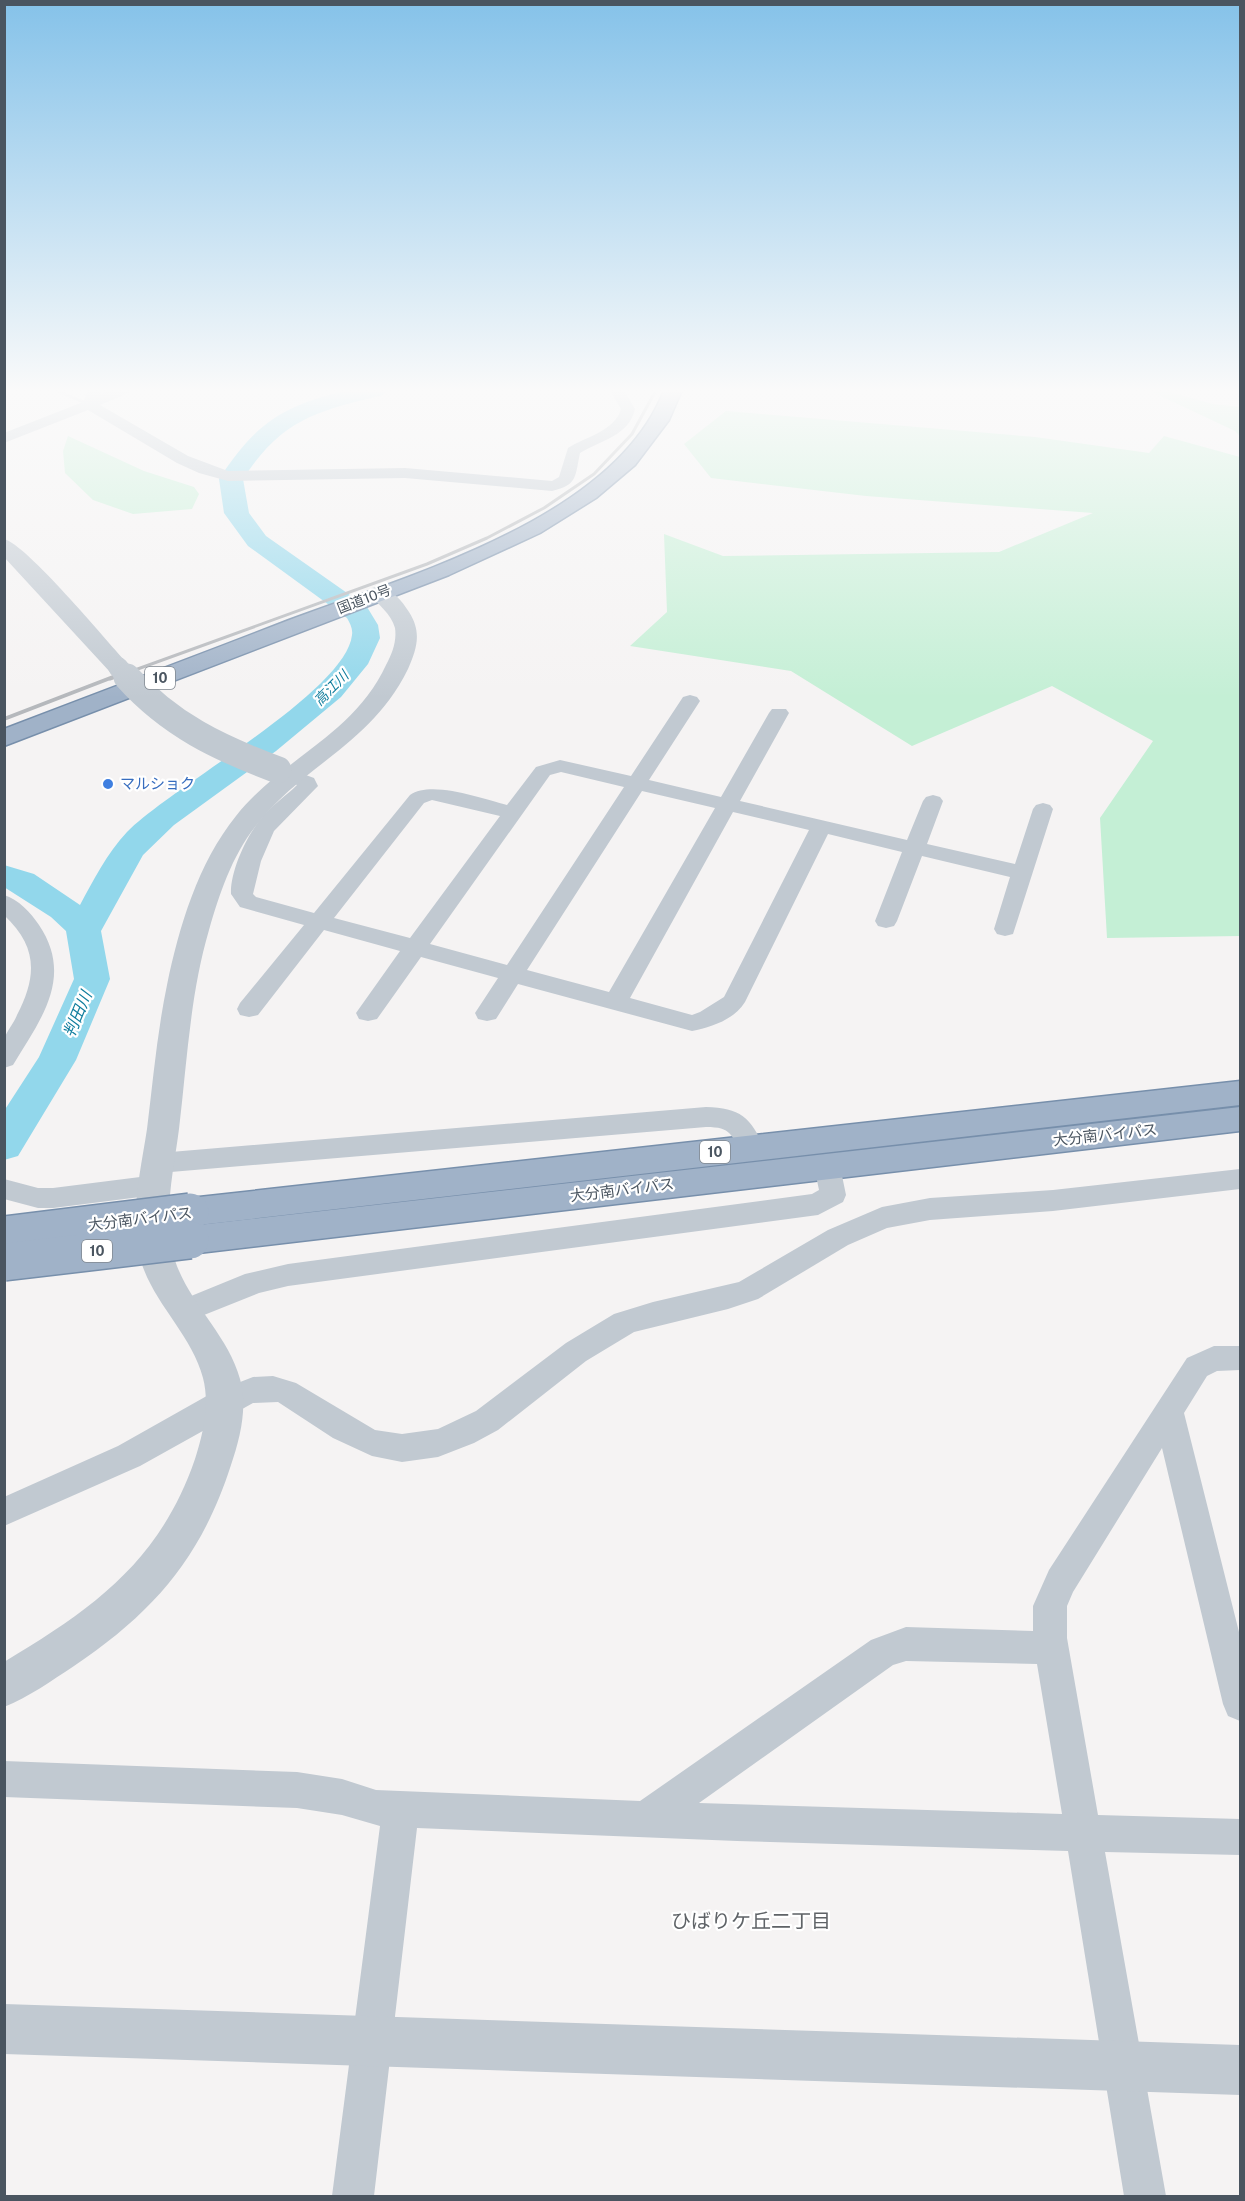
<svg xmlns="http://www.w3.org/2000/svg" width="1245" height="2201" font-family="'Public Sans','Noto Sans JP',sans-serif">
  <style>
    .green { fill: #c4efd5 }
    .lines { fill: none; stroke-linecap: round; stroke-linejoin: round }
    .river { fill: #92d7eb; fill-rule: evenodd }
    .trunk-casing { stroke: #778fab; stroke-width: 3 }
    .service { fill: #c1c9d1; fill-rule: evenodd }
    .minor { fill: #c1c9d1; fill-rule: evenodd }
    .tertiary { fill: #c1c9d1; fill-rule: evenodd }
    .trunk { fill: #a0b2c8; fill-rule: evenodd }
    .rail-far1 { stroke: #b5b8bc; stroke-width: 3 }
    .rail { stroke: #b5b8bc; stroke-width: 4 }
    .trunk-bridge-casing { stroke: #778fab; stroke-width: 40; stroke-linecap: butt }
    .tertiary-bridge-far1 { stroke: #c1c9d1; stroke-width: 20 }
    .tertiary-bridge { stroke: #c1c9d1; stroke-width: 27 }
    .trunk-bridge { stroke: #a0b2c8; stroke-width: 37 }
    .shop-dot { fill: #3f7fe0; stroke: #fff; stroke-width: 2 }
    .labels { text-anchor: middle; stroke-width: 4.5; stroke-linejoin: round; paint-order: stroke }
    .far-street-label { font-size: 14px; fill: #4a5560; stroke: #fff }
    .shield { fill: #fff; stroke: #808890; stroke-width: 1.5 }
    .shield-label { font-size: 14px; font-weight: bold; fill: #4a5560 }
    .far-water-label { font-size: 14px; font-style: italic; fill: #107d9d; stroke: #fff }
    .shop-label { font-size: 15px; fill: #366cbe; stroke: #fff; text-anchor: start }
    .street-label { font-size: 15px; fill: #4a5560; stroke: #fff }
    .water-label { font-size: 16px; font-style: italic; fill: #107d9d; stroke: #fff }
    .near-neighbourhood-label { font-size: 20px; fill: #5f6367; stroke: #fff }
  </style>
  <rect width="100%" height="100%" fill="#f5f3f3"/>
  <g class="green">
    <polygon points="1148,390 1163,390 1213,404 1240,407 1240,436 1235,431"/>
    <polygon points="726,411 1035,437 1149,453 1164,436 1240,457 1240,936 1107,938 1100,818 1153,741 1052,686 912,746 791,671 630,646 667,612 664,534 723,556 999,552 1093,513 866,496 711,478 684,444"/>
    <polygon points="68,436 144,471 194,487 199,494 192,509 133,514 93,500 65,473 63,451"/>
  </g>
  <g class="lines">
    <path class="river" d="M348,390H386L383,395C317,411 282,419 243,479L249,513L266,536L367,607L378,625L380,638L368,664L341,697L276,751L174,825L143,855L101,931L110,979L76,1060L18,1156L4,1160V1111L39,1057L74,979L66,931L51,917L4,887V865L34,874L80,905C93,881 107,853 127,832C171,787 346,692 352,635C353,629 350,623 347,618L248,546L224,513L219,479C257,422 282,406 348,390Z"/>
    <defs>
      <g id="trunk">
        <path d="M664,390H682L669,420L635,465L596,498L540,533L449,575L4,746V729C98,693 191,658 284,622C403,577 615,520 664,390Z"/>
        <polygon points="1240,1081 1240,1105 190,1226 178,1222 172,1212 178,1202 190,1198"/>
        <polygon points="1240,1107 1240,1131 190,1254 177,1250 172,1240 177,1230 190,1226"/>
      </g>
    </defs>
    <use href="#trunk" class="trunk-casing"/>
    <polygon class="service" points="51,390 59,390 92,404 87,405"/>
    <g class="minor">
      <path d="M88,390H102L100,394L112,390H131L129,393L100,405L188,456L228,471L405,468L552,481L559,477L568,448C585,437 615,431 621,409L610,390H624L635,409C629,436 601,440 580,453C575,476 578,485 552,491L405,478L228,481L199,473L177,463L88,410L4,443V433L83,402Z"/>
      <path d="M690,695L697,697L700,701L649,780L721,797L769,713L772,709H786L789,713L740,801L907,840L923,801L926,797L933,795L940,797L943,801L927,844L1015,864L1033,809L1036,805L1043,803L1050,805L1053,809L1013,934L1005,936L997,934L994,929L1010,877L922,856L897,921L894,926L886,928L878,926L875,921L902,852L828,834L745,1002C734,1020 711,1027 692,1031L518,984L496,1019L487,1021L478,1019L475,1013L498,978L421,957L377,1019L368,1021L359,1019L356,1013L400,951L324,930L258,1015L249,1017L240,1015L237,1009L240,1003L304,925L240,907L231,894C230,870 249,830 266,813C275,803 287,795 297,785L285,780L282,776L285,772L292,770L314,778L318,786L274,831L261,861L253,894L256,897L314,913L410,795C432,780 482,799 507,805L536,767L560,760L631,776L683,697ZM561,772L624,787L507,965L430,944L550,775ZM642,791L715,808L609,992L527,970ZM432,800L500,816L410,938L334,918L424,803ZM733,812L809,830L724,997L700,1012L692,1015L630,998Z"/>
      <path d="M4,895C18,899 31,913 39,925C74,977 41,1019 13,1065L4,1068C4,1059 3,1049 4,1040C6,1032 14,1023 17,1015C37,976 38,947 4,915Z"/>
      <path d="M706,1107C740,1108 751,1117 764,1148L760,1155L751,1158L742,1155C731,1135 732,1127 706,1127L159,1173L150,1170L146,1163L150,1156L159,1153Z"/>
      <polygon points="827,1156 836,1159 840,1166 846,1195 843,1202 818,1215 288,1286 259,1293 184,1323 174,1319 170,1311 174,1303 245,1274 288,1264 812,1194 819,1190 814,1166 818,1159"/>
      <polygon points="1240,1169 1240,1189 1053,1211 930,1220 887,1228 848,1245 758,1299 728,1309 634,1332 586,1361 498,1430 474,1443 438,1457 402,1462 372,1456 333,1438 278,1402 253,1403 140,1466 4,1526 4,1497 118,1446 212,1393 253,1377 273,1376 296,1383 375,1430 402,1434 438,1429 476,1411 566,1343 614,1314 653,1302 739,1282 828,1230 882,1207 930,1198 1053,1190"/>
      <polygon points="156,1175 165,1178 169,1185 165,1192 156,1195 53,1208 38,1208 4,1199 4,1179 38,1188 53,1188"/>
      <path d="M1214,1346H1240V1370L1217,1371L1207,1376L1184,1413L1240,1636V1721L1228,1716L1223,1704L1162,1448L1073,1592L1067,1606V1638L1098,1815L1240,1819V1855L1105,1852L1166,2196H1124L1068,1851L737,1841L417,1828L374,2196H332L380,1826L342,1815L297,1808L4,1797V1761L297,1772L342,1779L376,1790L640,1801L871,1640L906,1627L1033,1631V1606L1049,1570L1187,1358ZM906,1661L1037,1664L1062,1814L699,1803L893,1665Z"/>
    </g>
    <g class="tertiary">
      <path d="M4,539C26,544 106,640 126,662L130,667L126,672L118,674L110,672L4,557Z"/>
      <path d="M380,586C393,590 402,601 409,612C422,632 417,649 408,669C370,746 303,764 255,827C232,856 219,895 209,930C190,995 187,1062 179,1129C174,1168 164,1210 172,1249C182,1298 227,1331 240,1379C248,1407 240,1438 231,1465C201,1558 154,1612 74,1666C51,1681 29,1697 4,1707V1662C94,1608 160,1561 195,1459C203,1434 210,1405 203,1378C191,1331 147,1299 138,1249C131,1210 141,1168 147,1129C153,1081 157,1033 167,985C179,927 198,863 236,816C282,758 354,735 386,665C392,654 397,641 395,628C391,613 378,605 369,593L372,588Z"/>
      <polygon points="4,2004 1240,2045 1240,2095 4,2054"/>
    </g>
    <use href="#trunk" class="trunk"/>
    <polyline class="rail-far1" points="110,679 427,564 487,538 544,508 594,474 632,434 656,390"/>
    <polyline class="rail" points="4,719 113,677"/>
    <defs>
      <g id="trunk-bridge">
        <polyline points="4,1235 190,1212"/>
        <polyline points="4,1262 190,1240"/>
      </g>
    </defs>
    <use href="#trunk-bridge" class="trunk-bridge-casing"/>
    <polyline class="tertiary-bridge-far1" points="118,667 128,679"/>
    <path class="tertiary-bridge" d="M127,677C170,725 219,748 278,770"/>
    <use href="#trunk-bridge" class="trunk-bridge"/>
  </g>
  <linearGradient id="sky" x2="0" y2="1"><stop stop-color="#85c2e9"/><stop offset="0.56" stop-color="#fafafa"/><stop offset="1" stop-color="#fafafa" stop-opacity="0"/></linearGradient>
  <rect width="1245" height="698" fill="url(#sky)"/>
  <circle class="shop-dot" cx="108" cy="784" r="6"/>
  <g class="labels">
    <g class="far-street-label">
      <text transform="translate(364 599) rotate(-21)" y="5">国道10号</text>
    </g>
    <g class="shield">
      <rect x="145" y="667" width="30" height="22" rx="4.5"/>
      <rect x="700" y="1141" width="30" height="22" rx="4.5"/>
      <rect x="82" y="1240" width="30" height="22" rx="4.5"/>
    </g>
    <g class="shield-label">
      <text x="160" y="683">10</text>
      <text x="715" y="1157">10</text>
      <text x="97" y="1256">10</text>
    </g>
    <g class="far-water-label">
      <text transform="translate(331 688) rotate(-45)" y="5">高江川</text>
    </g>
    <g class="shop-label">
      <text x="120" y="789">マルショク</text>
    </g>
    <g class="street-label">
      <text transform="translate(1105 1135) rotate(-6)" y="5">大分南バイパス</text>
      <text transform="translate(622 1190) rotate(-7)" y="5">大分南バイパス</text>
      <text transform="translate(140 1219) rotate(-7)" y="5">大分南バイパス</text>
    </g>
    <g class="water-label">
      <text transform="translate(77 1014) rotate(-67)" y="6">判田川</text>
    </g>
    <g class="near-neighbourhood-label">
      <text x="751" y="1928">ひばりケ丘二丁目</text>
    </g>
  </g>
  <rect width="1245" height="2201" fill="none" stroke="#4a5560" stroke-width="12"/>
</svg>
